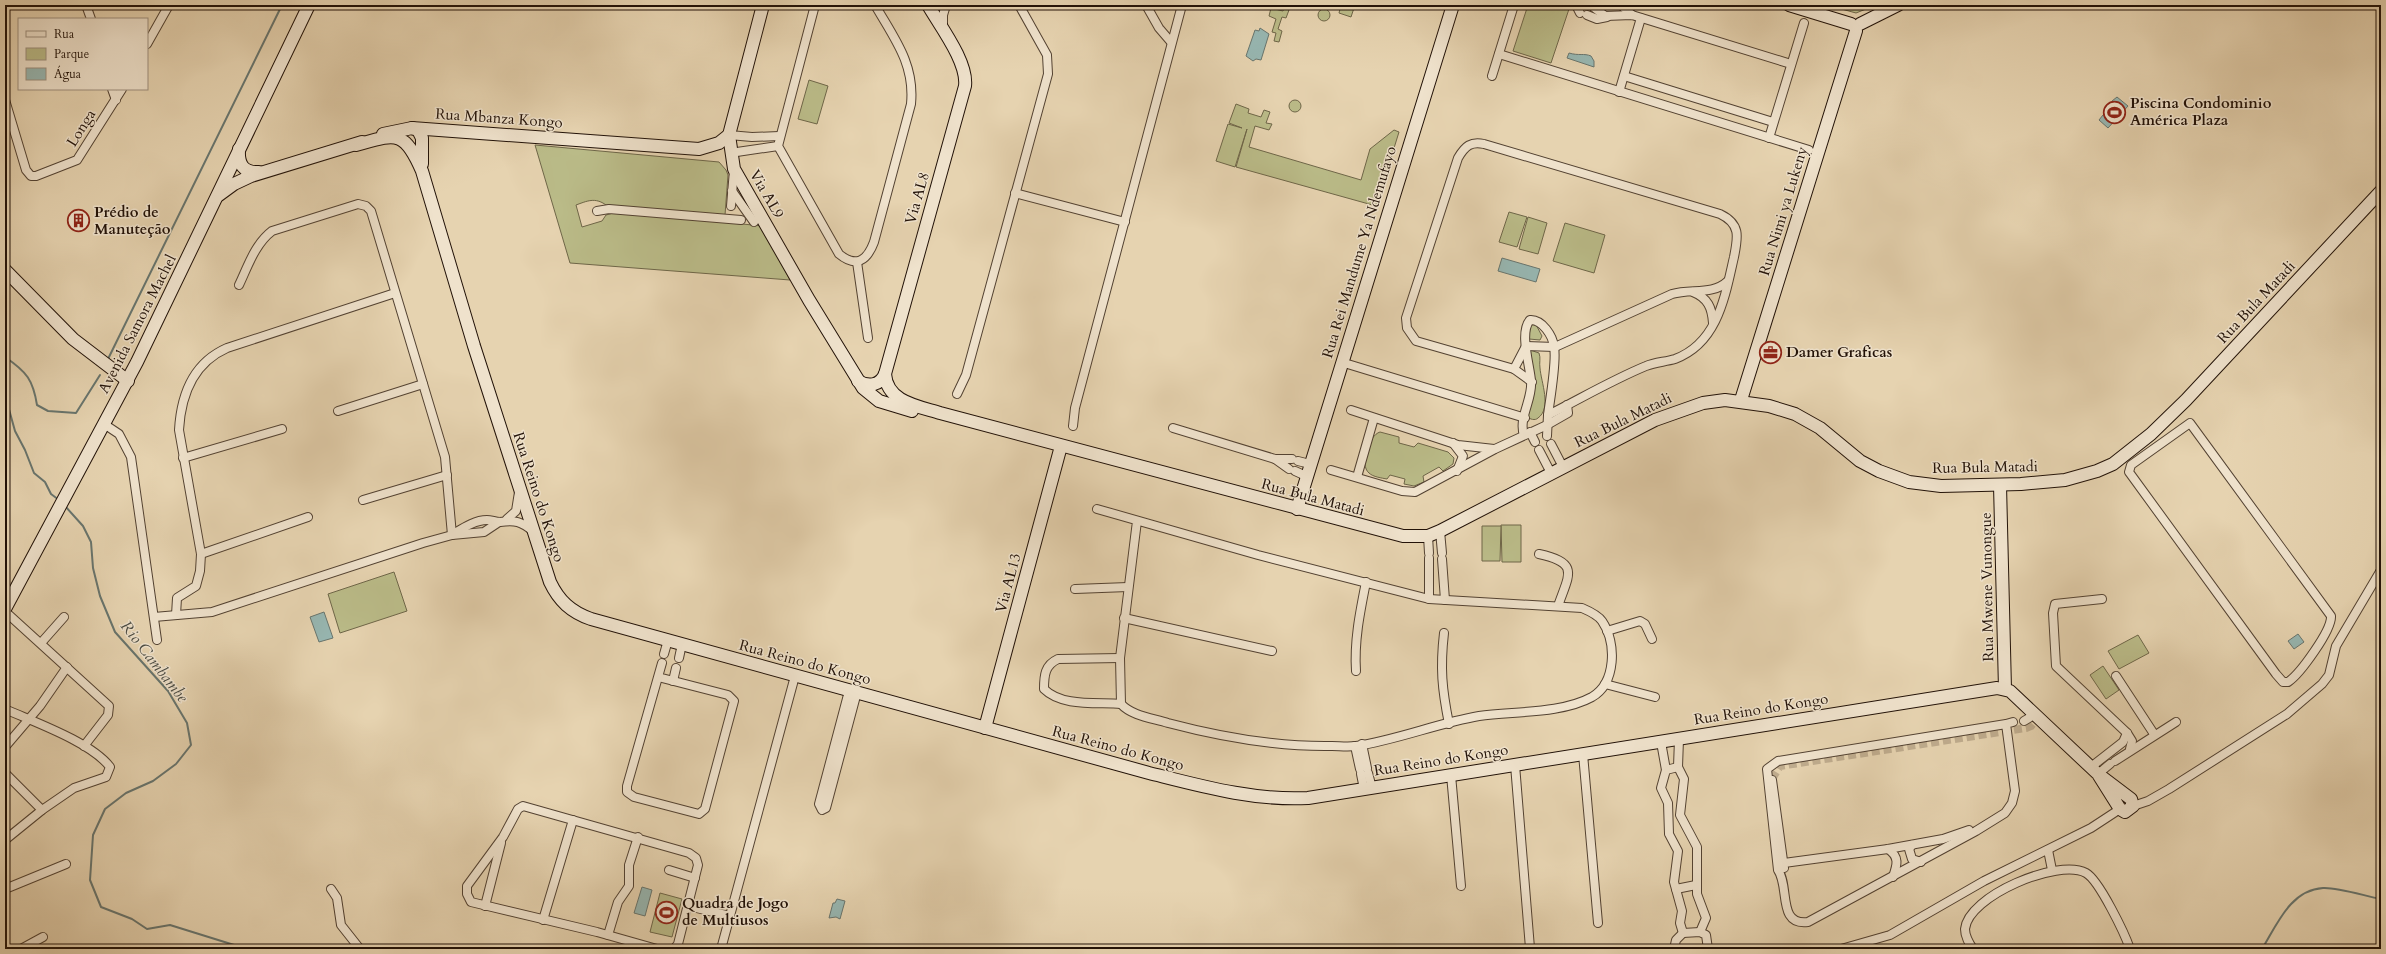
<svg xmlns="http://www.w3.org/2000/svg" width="2386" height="954" font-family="Cardo,serif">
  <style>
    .green { fill: #babb88; stroke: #6e6648 }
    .water { fill: #97b7b2; stroke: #68756e }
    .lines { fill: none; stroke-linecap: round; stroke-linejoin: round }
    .stream { stroke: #68756e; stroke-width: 2 }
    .street-tunnel { stroke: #bfac8e; stroke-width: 8; stroke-dasharray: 8 4; stroke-linecap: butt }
    .street-casing { stroke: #534232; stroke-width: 10 }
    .secondary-casing { stroke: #221208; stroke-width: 14 }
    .street { stroke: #efe2cc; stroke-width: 8 }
    .secondary { stroke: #efe2cc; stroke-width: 12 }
    .labels { text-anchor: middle; stroke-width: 3; stroke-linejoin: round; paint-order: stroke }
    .poi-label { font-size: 15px; font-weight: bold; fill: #221208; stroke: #efe2cc; text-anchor: start }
    .street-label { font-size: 15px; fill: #221208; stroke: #efe2cc }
    .water-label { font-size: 16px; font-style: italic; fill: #4b4c44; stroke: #efe2cc }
  </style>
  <rect width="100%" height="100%" fill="#e6d3b0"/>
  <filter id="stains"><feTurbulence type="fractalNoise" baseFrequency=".005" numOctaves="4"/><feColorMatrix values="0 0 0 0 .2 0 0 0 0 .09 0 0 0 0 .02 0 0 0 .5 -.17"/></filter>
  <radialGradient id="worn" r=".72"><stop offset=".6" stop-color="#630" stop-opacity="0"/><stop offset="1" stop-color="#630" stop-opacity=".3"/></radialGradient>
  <g class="green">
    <polygon points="1341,5 1355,5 1351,17 1339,13"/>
    <polygon points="1528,5 1570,6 1551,63 1513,51"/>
    <polygon points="1827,5 1876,5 1856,13"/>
    <polygon points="1271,8 1283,11 1284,8 1289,10 1286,18 1282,17 1278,29 1282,31 1279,42 1274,41 1276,33 1272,32 1276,19 1269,16"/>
    <circle cx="1324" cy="15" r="6"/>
    <polygon points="809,80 828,86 817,124 798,119"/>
    <circle cx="1295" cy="106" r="6"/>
    <polygon points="1236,104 1249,109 1248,113 1261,117 1264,110 1270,112 1266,123 1272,124 1269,130 1255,126 1249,147 1361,180 1370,149 1394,130 1399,132 1376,206 1236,167 1247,129 1235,167 1216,161 1228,124 1242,128 1229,123"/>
    <path d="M535,145L719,162L726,170L728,175L725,215L606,205C595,197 587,201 576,205L582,227L602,221L606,215L617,212L763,226L790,280L570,263Z"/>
    <polygon points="1509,212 1527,217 1517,247 1499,242"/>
    <polygon points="1528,217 1547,223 1538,254 1519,249"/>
    <polygon points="1565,223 1605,235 1594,273 1553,261"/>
    <polygon points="1535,323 1542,336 1540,340 1529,339 1529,325"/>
    <path d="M1527,349L1539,353C1541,358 1539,363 1540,368C1541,382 1552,408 1538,418C1535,421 1530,419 1527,417L1533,391Z"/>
    <path d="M1380,432L1399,437V443L1414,447L1418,443L1448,452L1454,458L1453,464L1443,471L1439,467L1423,476L1424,482L1414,486L1404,484L1405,479L1390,475L1387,479C1382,478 1373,477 1369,473C1359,465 1369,435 1380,432Z"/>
    <polygon points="1501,525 1521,525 1521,562 1502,562"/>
    <polygon points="1482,526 1501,526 1500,561 1482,561"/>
    <polygon points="394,572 407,611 340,633 328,594"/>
    <polygon points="2138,635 2149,653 2119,669 2108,651"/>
    <polygon points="2103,666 2119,690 2106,699 2090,675"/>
    <polygon points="660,893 682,899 672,937 650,932"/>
  </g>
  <g class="water">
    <polygon points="1260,28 1269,34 1261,60 1256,59 1253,61 1246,56 1255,30 1259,31"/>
    <path d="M1569,53C1579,56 1584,53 1591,56L1594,61V67L1567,58Z"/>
    <polygon points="2117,97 2128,106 2108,128 2099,120 2103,115 2112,109 2112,101"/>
    <polygon points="1502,258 1540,269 1536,282 1498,271"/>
    <polygon points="324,612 333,638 319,642 310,617"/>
    <polygon points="2298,634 2304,642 2294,649 2288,641"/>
    <polygon points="642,887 652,890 645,916 634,913"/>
    <polygon points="837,899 845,901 840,919 836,917 829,918 833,903 835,903"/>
  </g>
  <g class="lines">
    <g class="stream">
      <path d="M5,357C27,372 33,380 37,405L48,411L76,413L100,375"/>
      <polyline points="108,359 282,5"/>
      <polyline points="5,395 15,431 25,450 34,473 45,482 51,494 59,500"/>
      <polyline points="65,506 83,526 91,542 93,568 100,596 115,632 168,691 187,723 191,745 176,764 153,781 126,793 105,809 93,835 90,880 101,907 132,919 147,929 170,925 247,949"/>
      <path d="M2262,949C2277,925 2290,890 2323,888C2337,887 2365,896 2381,899"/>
    </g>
    <polyline class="street-tunnel" points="1772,779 1780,766 2026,728 2031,726 2038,718"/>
    <defs>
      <g id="street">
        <polyline points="86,5 91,19"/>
        <path d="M815,5L778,146L839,254C856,268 867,261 874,242L911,104C915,64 894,38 875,5"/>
        <polyline points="1146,5 1159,28 1171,42"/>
        <polyline points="1576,5 1580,13"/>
        <polyline points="1591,5 1605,16 1632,15 1791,64"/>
        <polyline points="1621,5 1632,15"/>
        <polyline points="1587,15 1597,19 1607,17"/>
        <polyline points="943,29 943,15 946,5"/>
        <polyline points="147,44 169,5"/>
        <polyline points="1499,54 1809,150"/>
        <polyline points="1492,76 1514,5"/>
        <polyline points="1624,76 1773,122"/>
        <polyline points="112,89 116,100"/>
        <polyline points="1619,92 1641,18"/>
        <polyline points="5,100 26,170 31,176 36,176 77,160 122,89"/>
        <polyline points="729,135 752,137 779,136"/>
        <polyline points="1769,138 1804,23"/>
        <polyline points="730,153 778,146"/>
        <polyline points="732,191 754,222"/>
        <polyline points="1015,193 1125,222"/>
        <polyline points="731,206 734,170"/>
        <polyline points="597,211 609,209 741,220"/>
        <polyline points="857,262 868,338"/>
        <path d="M239,285C248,266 255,244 272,231L358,204L366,206L371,211L445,457L452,535"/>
        <path d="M1693,292C1708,298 1712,308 1713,323"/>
        <path d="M1526,346L1555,347L1672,294C1691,288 1712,296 1728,281"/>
        <polyline points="1341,362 1525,418"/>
        <polyline points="1514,369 1526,346"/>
        <path d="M1532,382L1514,369L1416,341L1407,328L1406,318L1458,158C1465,146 1471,141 1484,144L1720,214C1741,224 1738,237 1734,257C1725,296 1718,343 1675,359C1665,362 1655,362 1646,366C1612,380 1580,399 1548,415L1547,436"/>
        <polyline points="957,394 966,375 1048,74 1047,55 1019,5"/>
        <polyline points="1351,410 1458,445 1494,449"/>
        <polyline points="338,411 423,384"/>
        <path d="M2190,423L2331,616C2332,630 2300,674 2288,682H2283L2276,674L2129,472L2131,465Z"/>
        <polyline points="104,424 119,434 131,457 157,640"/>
        <polyline points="1073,426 1075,408 1182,5"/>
        <polyline points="1173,428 1275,459 1292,459"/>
        <polyline points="1530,432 1535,442"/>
        <path d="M1524,435C1518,418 1533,399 1531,381C1530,366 1519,332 1530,320C1542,319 1553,336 1554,347C1557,361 1550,399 1548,415"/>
        <polyline points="1453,443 1463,456 1457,471"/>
        <polyline points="1551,444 1563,467"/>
        <polyline points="1539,450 1551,473"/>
        <polyline points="183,458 282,429"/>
        <polyline points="1275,459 1289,469"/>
        <polyline points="1298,461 1310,464"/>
        <polyline points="1331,470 1402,491 1415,492 1495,449 1547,425 1568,413 1567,405"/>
        <polyline points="1295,471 1306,476"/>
        <polyline points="1357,477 1374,418"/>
        <polyline points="363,500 447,475"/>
        <path d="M1097,509L1258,555L1429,599L1582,608C1589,611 1598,615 1602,621C1617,643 1616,683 1592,697C1561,714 1513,711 1479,716C1438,723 1397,740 1356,746C1348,747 1339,746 1332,746C1276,747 1221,737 1168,723C1152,718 1132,716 1121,704L1120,658L1137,521"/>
        <polyline points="507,519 516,511 519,492"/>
        <polyline points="1440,531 1442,553"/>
        <path d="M453,534C463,528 475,520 487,520C491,520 496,522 500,522C515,520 521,521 534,532"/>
        <polyline points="1428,536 1429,553"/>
        <polyline points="201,554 308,517"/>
        <path d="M1539,554C1580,563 1569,574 1558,606"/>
        <polyline points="1442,559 1445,600"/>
        <polyline points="1075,589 1128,587"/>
        <polyline points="1429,599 1429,558"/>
        <polyline points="2102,599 2055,604 2053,613 2056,666 2127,733 2132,741 2130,749"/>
        <polyline points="9,615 109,706 108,715 84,746"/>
        <path d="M176,615L177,598L196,586L200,571L201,554L179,430C181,395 193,363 227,348L395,293"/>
        <polyline points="154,617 212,612 423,543 452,535 484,532 499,522"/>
        <polyline points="1124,618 1272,651"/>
        <polyline points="1607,631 1640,621 1645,624 1652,639"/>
        <path d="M1444,633C1440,668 1442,689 1449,724"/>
        <polyline points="41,643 64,617"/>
        <polyline points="664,654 668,640"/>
        <polyline points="679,658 682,644"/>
        <path d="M1120,658L1058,659C1045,665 1044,675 1044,689C1062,707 1097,702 1121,704"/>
        <path d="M1356,671C1354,641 1360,612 1366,582"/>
        <polyline points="2116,676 2154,734"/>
        <polyline points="658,677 728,695 734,701 705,809 699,814 634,797 627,792 627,786 662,663"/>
        <polyline points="673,681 676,668"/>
        <polyline points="1605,684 1655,697"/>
        <polyline points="849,691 819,804 822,810 826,808 857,692"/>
        <path d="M5,709C34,722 91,742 110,767L106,777L74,788L42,810L5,840"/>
        <polyline points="2024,721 2029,718 2033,712"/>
        <path d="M2006,724L2015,791L2012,803L2005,813L1976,831L1808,922C1777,926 1790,887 1778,870L1767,769L1778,761L2006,724L2013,722"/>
        <polyline points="1679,739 1678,767 1684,779 1680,815 1697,847 1697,894 1706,918 1700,932"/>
        <polyline points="1661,742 1666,770"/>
        <polyline points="1362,744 1367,768"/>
        <polyline points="1355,746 1360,769"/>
        <polyline points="5,747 40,706 67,667"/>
        <polyline points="1583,754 1598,923"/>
        <polyline points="2115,761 2176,722"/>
        <polyline points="1515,765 1530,948"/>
        <polyline points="1678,767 1666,770 1661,788 1668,803 1669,834 1678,851 1674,882 1682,911 1680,923 1683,933"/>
        <polyline points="2091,767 2123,742 2127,733"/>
        <polyline points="5,773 42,810"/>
        <polyline points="1368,773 1372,788"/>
        <polyline points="1361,774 1364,789"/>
        <polyline points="2098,774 2110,764"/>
        <polyline points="1451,775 1461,886"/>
        <polyline points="1772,780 1784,868"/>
        <polyline points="2133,806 2148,801 2169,789 2287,714 2322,684 2329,675 2336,646 2381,570"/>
        <polyline points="1912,845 1909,849 1912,859 1921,862"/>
        <path d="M1888,849C1900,857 1897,865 1893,877"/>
        <polyline points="2048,850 2052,870"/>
        <polyline points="1784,863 1888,849 1943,839 1969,830"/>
        <polyline points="669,870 695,878"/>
        <polyline points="5,889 66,864"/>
        <polyline points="331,889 337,898 341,925 360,949"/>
        <polyline points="1676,889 1696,885"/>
        <polyline points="485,906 501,843"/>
        <polyline points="688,906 730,916"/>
        <polyline points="543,920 573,820"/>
        <polyline points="1683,933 1700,932 1706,935 1708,949"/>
        <polyline points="608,935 618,902 629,886 629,865 638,837"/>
        <polyline points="21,949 43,937"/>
        <polyline points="657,949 597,932 471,902 467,894 467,886 503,837 518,809 523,806 689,853 696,858 698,865 678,944 674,949"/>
        <polyline points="721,949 795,676"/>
        <polyline points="1674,949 1676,940 1683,933"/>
        <polyline points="1841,949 1890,935 1984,881 2091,828 2120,809"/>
        <path d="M1973,949C1969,943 1965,937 1965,929C1968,896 2058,858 2086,873C2099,880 2125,934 2130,949"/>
      </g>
      <g id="secondary">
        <polyline points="763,5 729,135 734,169 809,300 863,388 879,401 912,411"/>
        <polyline points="1789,5 1851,24"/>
        <polyline points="1860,24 1898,5"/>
        <polyline points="412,128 418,130 422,138 422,164"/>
        <polyline points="383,134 412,128 699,149 719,143 729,135"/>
        <path d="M356,145C396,134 404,129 422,171L474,346L550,582C559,601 571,612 591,619L1149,773C1201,786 1254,801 1308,798L1997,688L2010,691L2098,774L2131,799L2133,806L2125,812L2120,809L2098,774"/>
        <path d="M239,149C238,164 243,173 259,172"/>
        <polyline points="219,195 234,184 251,176 362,142"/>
        <polyline points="5,270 73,339 128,381"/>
        <path d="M885,374C887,402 917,406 940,413L1403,536H1428L1440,531L1655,420L1703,403L1725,400L1769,406L1795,414L1820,428L1860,461L1879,471L1909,482L1941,486L2021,484L2065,480L2097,471L2113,464L2151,434L2186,400L2381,191"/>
        <path d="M858,381C868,387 880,386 885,374L965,86C968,62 940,26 928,5"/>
        <polyline points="1741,400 1856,31"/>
        <polyline points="2000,485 2005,689"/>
        <polyline points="1297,509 1453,5"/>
        <polyline points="5,609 137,362 309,5"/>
        <polyline points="985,728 1061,446"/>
      </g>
    </defs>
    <use href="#street" class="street-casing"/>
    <use href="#secondary" class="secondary-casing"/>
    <use href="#street" class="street"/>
    <use href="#secondary" class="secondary"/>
  </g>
  <defs>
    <symbol id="stadium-ring" viewBox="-11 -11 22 22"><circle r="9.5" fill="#efe2cc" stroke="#8f2418" stroke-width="1.5"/><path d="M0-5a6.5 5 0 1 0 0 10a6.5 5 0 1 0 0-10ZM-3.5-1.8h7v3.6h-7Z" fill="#8f2418"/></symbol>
    <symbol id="building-ring" viewBox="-11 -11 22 22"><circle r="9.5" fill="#efe2cc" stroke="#8f2418" stroke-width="1.5"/><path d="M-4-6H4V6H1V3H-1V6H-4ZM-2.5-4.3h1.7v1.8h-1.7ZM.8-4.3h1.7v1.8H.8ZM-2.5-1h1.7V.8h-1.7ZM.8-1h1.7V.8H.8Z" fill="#8f2418"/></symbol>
    <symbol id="office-ring" viewBox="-11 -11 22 22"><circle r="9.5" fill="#efe2cc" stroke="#8f2418" stroke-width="1.5"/><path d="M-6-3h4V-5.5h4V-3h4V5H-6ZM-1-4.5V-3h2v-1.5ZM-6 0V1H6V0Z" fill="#8f2418"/></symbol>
  </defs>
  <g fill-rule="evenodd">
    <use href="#stadium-ring" x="2102" y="100" width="25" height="25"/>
    <use href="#building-ring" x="66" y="208" width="25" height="25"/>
    <use href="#office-ring" x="1758" y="340" width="25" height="25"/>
    <use href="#stadium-ring" x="654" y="900" width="25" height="25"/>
  </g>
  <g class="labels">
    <g class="poi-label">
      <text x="2130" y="108">Piscina Condominio<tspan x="2130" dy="17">América Plaza</tspan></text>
      <text x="94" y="217">Prédio de<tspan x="94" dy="17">Manuteção</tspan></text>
      <text x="1786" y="357">Damer Graficas</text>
      <text x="682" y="908">Quadra de Jogo<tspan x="682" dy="17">de Multiusos</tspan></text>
    </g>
    <g class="street-label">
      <text transform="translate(499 118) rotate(4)" y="5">Rua Mbanza Kongo</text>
      <text transform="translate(81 128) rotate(-58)" y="5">Longa</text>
      <text transform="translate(767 194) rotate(60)" y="5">Via AL9</text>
      <text transform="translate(917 198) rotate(-74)" y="5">Via AL8</text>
      <text transform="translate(1783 211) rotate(-73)" y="5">Rua Nimi ya Lukeny</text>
      <text transform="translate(1359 252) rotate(-73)" y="5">Rua Rei Mandume Ya Ndemufayo</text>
      <text transform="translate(2256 302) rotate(-47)" y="5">Rua Bula Matadi</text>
      <text transform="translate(137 324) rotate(-63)" y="5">Avenida Samora Machel</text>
      <text transform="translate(1623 420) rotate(-26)" y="5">Rua Bula Matadi</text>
      <text transform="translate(1985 467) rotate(-1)" y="5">Rua Bula Matadi</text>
      <text transform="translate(539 497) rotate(72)" y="5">Rua Reino do Kongo</text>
      <text transform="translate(1313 497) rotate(15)" y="5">Rua Bula Matadi</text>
      <text transform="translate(1008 583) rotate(-75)" y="5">Via AL13</text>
      <text transform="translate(1987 587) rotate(-91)" y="5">Rua Mwene Vunongue</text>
      <text transform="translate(805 662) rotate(15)" y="5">Rua Reino do Kongo</text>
      <text transform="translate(1761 709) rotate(-9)" y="5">Rua Reino do Kongo</text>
      <text transform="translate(1118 748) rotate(15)" y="5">Rua Reino do Kongo</text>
      <text transform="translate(1441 760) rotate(-9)" y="5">Rua Reino do Kongo</text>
    </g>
    <g class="water-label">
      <text transform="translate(155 661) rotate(52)" y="6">Rio Cambambe</text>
    </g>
  </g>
  <rect width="2386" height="954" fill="none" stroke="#e6d3b0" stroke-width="20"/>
  <rect x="6" y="6" width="2374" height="942" fill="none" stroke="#221208" stroke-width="2"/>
  <rect x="10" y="10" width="2366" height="934" fill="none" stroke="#221208"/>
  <rect x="18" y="18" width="130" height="72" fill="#efe2cc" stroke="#9d8f7e"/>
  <rect x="26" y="31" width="20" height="6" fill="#efe2cc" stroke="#9d8f7e"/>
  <text x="54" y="38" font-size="12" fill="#221208">Rua</text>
  <rect x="26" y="48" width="20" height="12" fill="#babb88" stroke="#9d8f7e"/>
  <text x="54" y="58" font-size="12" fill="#221208">Parque</text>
  <rect x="26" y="68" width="20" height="12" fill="#97b7b2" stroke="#9d8f7e"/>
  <text x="54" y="78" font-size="12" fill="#221208">Água</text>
  <rect width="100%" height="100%" filter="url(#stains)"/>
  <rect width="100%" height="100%" fill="url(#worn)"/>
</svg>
